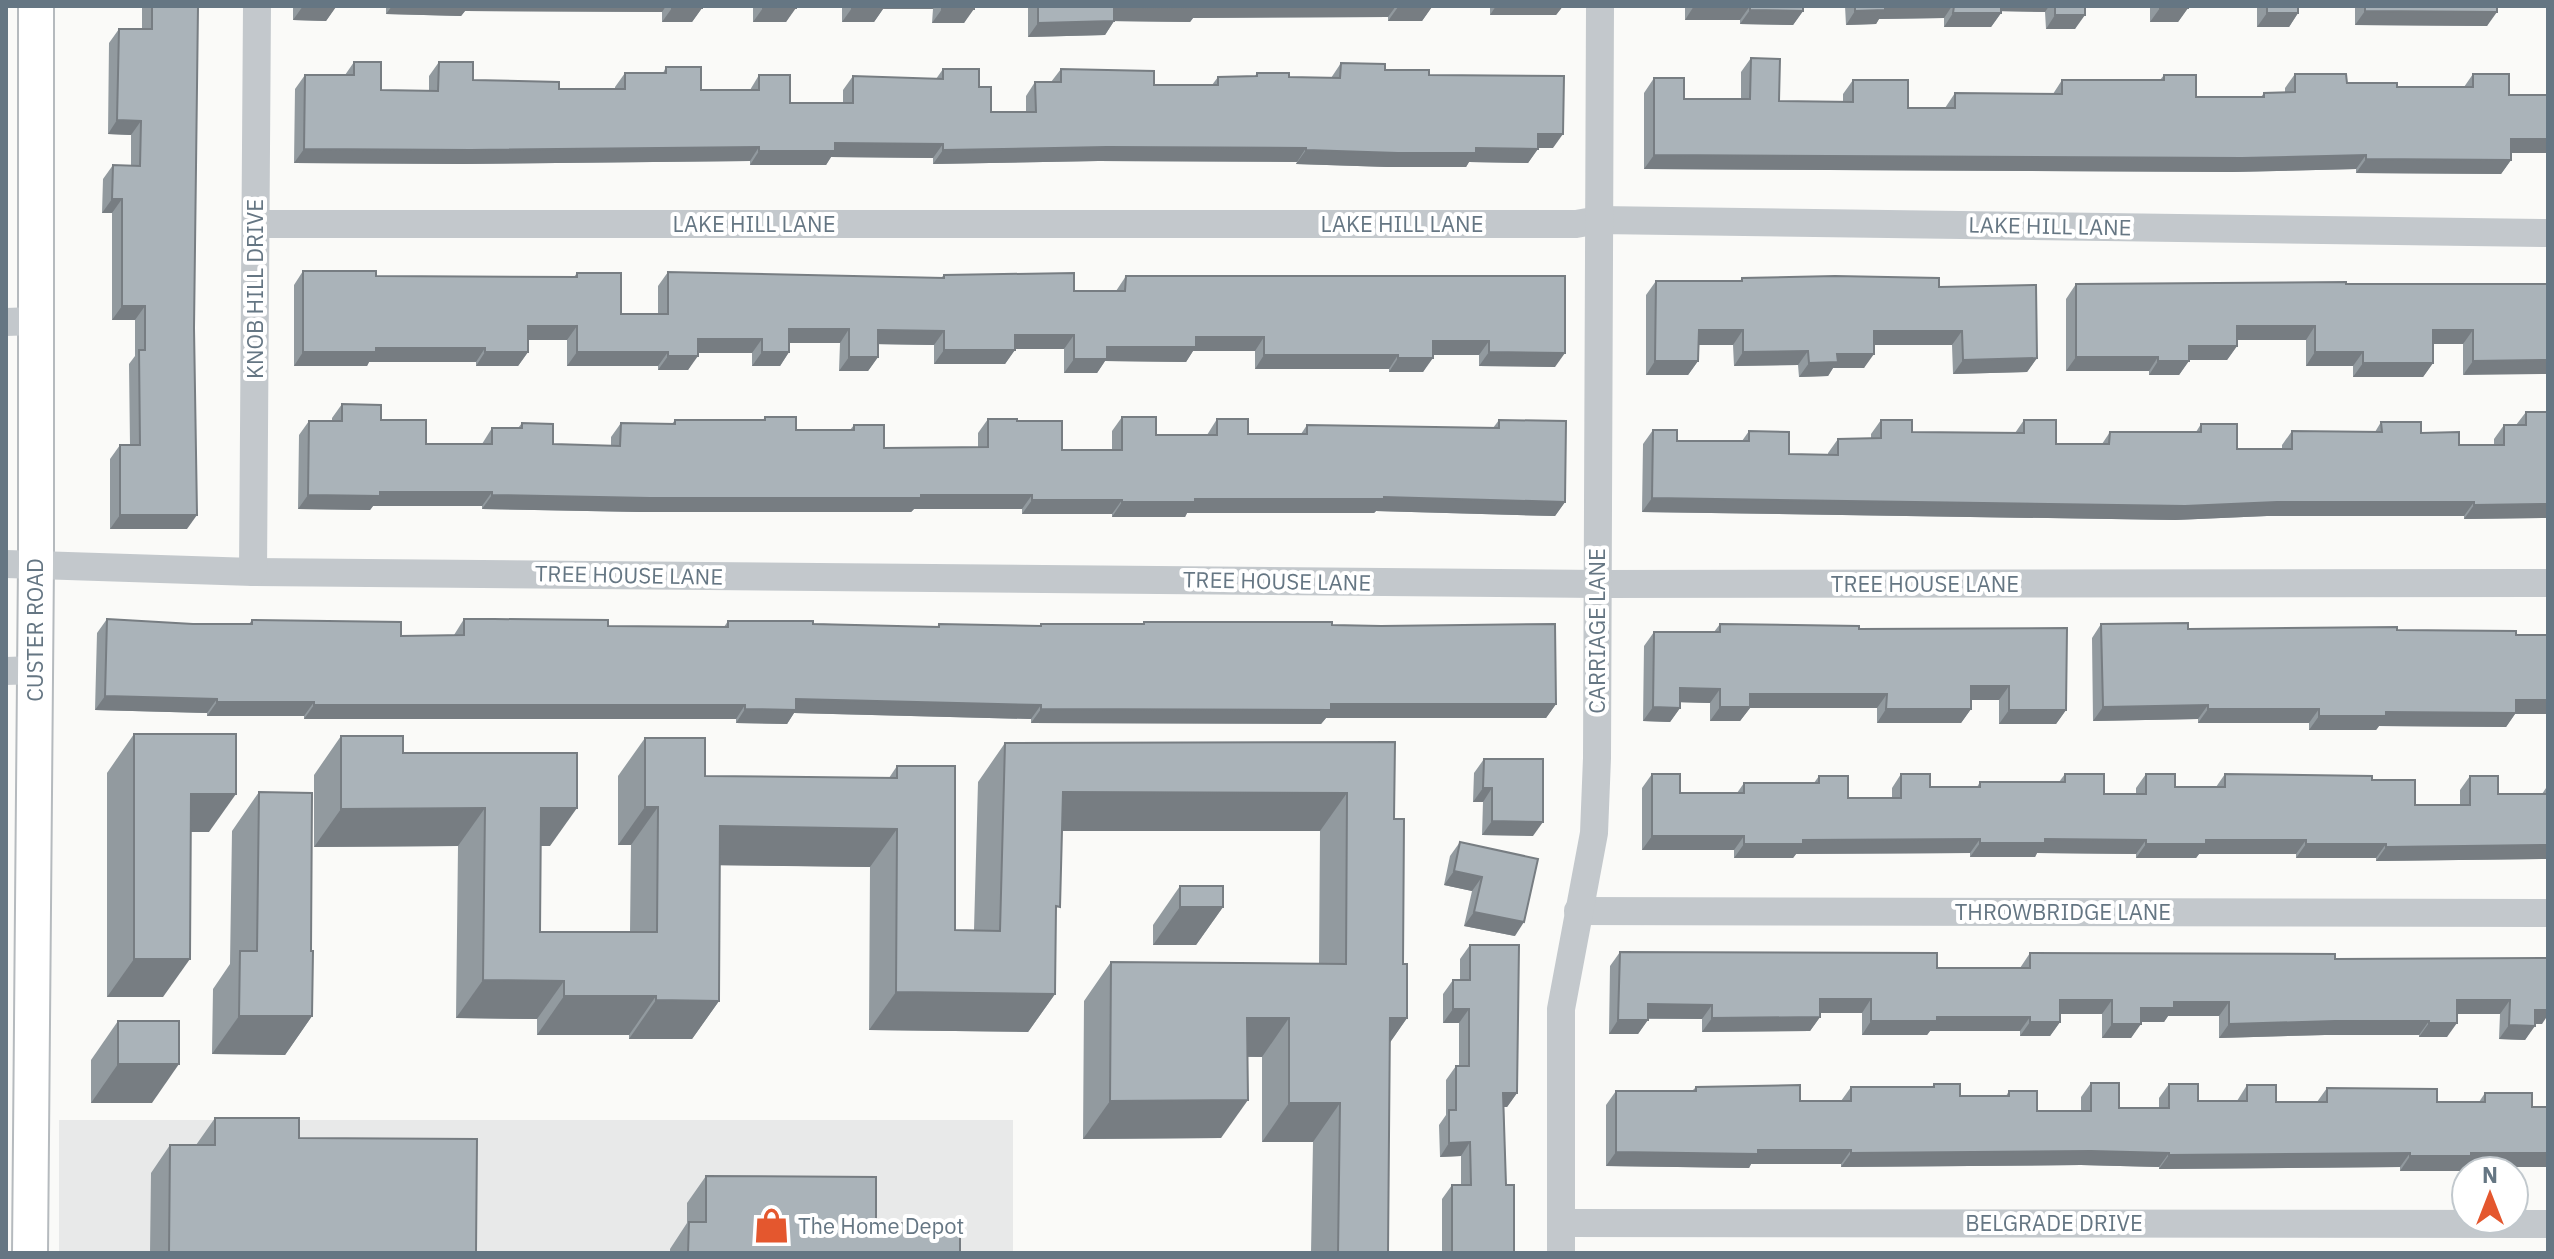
<svg xmlns="http://www.w3.org/2000/svg" width="2554" height="1259" font-family="'IBM Plex Sans',sans-serif">
  <style>
    .built { fill: #e8e9e9 }
    .lines { fill: none; stroke-linecap: round; stroke-linejoin: round }
    .major-casing { stroke: #b5babe; stroke-width: 38 }
    .minor { stroke: #c3c8cc; stroke-width: 28 }
    .major { stroke: #fff; stroke-width: 34 }
    .wall { fill: #929a9f }
    .shaded-wall { fill: #777d82 }
    .building { fill: #aab3b9; stroke: #777d82; stroke-width: 2 }
    .labels { text-anchor: middle; stroke-width: 8; stroke-linejoin: round; paint-order: stroke }
    .street-label { font-size: 22px; fill: #657683; stroke: #fff }
    .poi-label { font-size: 22px; fill: #657683; stroke: #fff; text-anchor: start }
  </style>
  <rect width="100%" height="100%" fill="#fafaf8"/>
  <rect class="built" x="59" y="1120" width="954" height="133"/>
  <g class="lines">
    <defs>
      <polyline id="major" points="30,1253 36,563 36,6"/>
    </defs>
    <use href="#major" class="major-casing"/>
    <g class="minor">
      <polyline points="256,224 1576,224 1599,220 2548,233"/>
      <polyline points="6,322 34,321"/>
      <polyline points="6,564 253,572 1597,584 2548,583"/>
      <polyline points="253,572 257,6"/>
      <polyline points="6,671 35,670"/>
      <polyline points="1578,911 2548,913"/>
      <polyline points="1561,1223 2548,1224"/>
      <polyline points="1561,1253 1561,1009 1594,833 1597,758 1600,6"/>
    </g>
    <use href="#major" class="major"/>
  </g>
  <g class="wall">
    <polygon points="142,6 198,6 187,529 110,529 110,459 120,445 130,445 129,364 135,356 135,320 112,320 112,213 102,213 103,179 113,165 131,165 131,135 108,134 109,43 119,29 142,29"/>
    <polygon points="293,6 336,6 326,21 293,20"/>
    <polygon points="386,6 702,6 702,8 692,22 662,22 662,12 465,11 461,16 386,14"/>
    <polygon points="753,6 796,6 786,22 753,22"/>
    <polygon points="842,6 974,6 964,23 932,23 933,9 883,9 874,22 842,22"/>
    <polygon points="1028,6 1432,6 1422,21 1388,21 1388,17 1193,18 1190,22 1114,21 1105,35 1028,37"/>
    <polygon points="1490,6 1563,6 1556,15 1490,15"/>
    <polygon points="1685,6 1803,6 1803,11 1793,25 1740,24 1740,20 1685,20"/>
    <polygon points="1845,6 2085,6 2075,29 2046,29 2045,12 2001,11 2001,13 1991,27 1944,27 1944,18 1879,19 1876,24 1846,25"/>
    <polygon points="2150,6 2188,6 2188,8 2178,22 2150,22"/>
    <polygon points="2257,6 2497,6 2487,26 2355,25 2355,8 2298,8 2298,13 2289,27 2257,27"/>
    <polygon points="1751,58 1779,101 1843,102 1843,94 1853,80 1908,108 1945,108 1955,93 2053,94 2062,80 2160,80 2164,75 2196,97 2261,97 2264,93 2285,92 2285,88 2295,74 2347,83 2397,87 2464,87 2473,74 2509,95 2548,153 2511,153 2511,160 2501,174 2356,173 2356,169 2232,172 1644,169 1644,93 1654,78 1684,99 1741,99 1741,72"/>
    <polygon points="354,62 381,90 429,91 429,76 439,62 473,80 559,89 615,89 615,87 625,73 663,73 666,67 701,90 750,90 759,75 790,103 843,103 843,90 853,76 936,79 943,69 979,87 991,112 1026,112 1026,96 1035,82 1051,82 1061,69 1154,85 1212,85 1218,77 1255,76 1257,73 1289,77 1331,78 1341,63 1385,70 1429,75 1553,148 1538,148 1528,163 1469,162 1466,167 1388,167 1296,164 1297,162 1098,161 933,164 933,158 831,157 826,165 750,165 750,161 462,164 294,163 295,89 305,75 345,75"/>
    <polygon points="303,271 376,276 574,277 577,273 621,314 658,314 658,286 668,272 941,278 944,275 1074,291 1116,291 1126,276 1565,276 1555,367 1479,366 1479,355 1433,355 1423,372 1389,372 1389,369 1255,369 1255,351 1193,351 1186,362 1105,361 1097,373 1064,373 1064,349 1015,349 1005,364 934,364 934,345 878,344 878,357 868,371 839,371 840,343 789,343 789,352 780,366 752,366 752,353 698,353 688,370 658,370 658,366 567,366 567,340 528,340 528,352 518,366 476,366 476,362 369,362 367,366 294,366 294,285"/>
    <polygon points="1742,278 1939,287 2037,358 2027,372 1953,374 1952,345 1874,345 1864,368 1833,368 1828,376 1799,377 1798,365 1734,366 1733,345 1698,345 1698,361 1688,375 1646,375 1646,295 1656,281 1740,281"/>
    <polygon points="2076,284 2548,284 2463,375 2463,344 2433,344 2433,363 2423,377 2353,377 2353,366 2306,366 2306,340 2237,340 2237,346 2227,360 2189,360 2179,375 2149,375 2149,371 2066,371 2066,299"/>
    <polygon points="342,404 381,420 426,444 482,444 492,428 518,428 522,423 553,444 611,446 611,437 621,423 672,424 675,420 763,420 765,417 796,430 850,430 854,425 884,448 978,447 978,433 988,419 1017,421 1062,450 1112,450 1112,431 1122,417 1156,435 1207,435 1217,419 1248,434 1301,434 1307,425 1493,428 1499,420 1565,502 1555,516 1376,511 1374,513 1187,513 1185,517 1112,517 1112,514 1022,514 1022,509 914,509 911,512 640,512 482,509 482,506 373,506 370,510 298,509 299,435 309,421 332,421 332,418"/>
    <polygon points="2526,412 2548,412 2548,518 2464,519 2464,516 2267,516 2175,520 1642,512 1643,444 1653,430 1677,441 1742,441 1749,431 1789,454 1828,455 1828,453 1838,439 1871,439 1871,434 1881,420 1912,432 2015,433 2024,420 2056,444 2102,444 2110,432 2196,432 2201,424 2237,449 2282,449 2282,445 2292,431 2375,432 2381,422 2421,433 2459,445 2494,445 2494,439 2504,425 2516,425"/>
    <polygon points="107,619 193,624 249,624 252,620 401,636 454,635 464,619 608,626 724,627 728,621 937,627 939,624 1039,626 1041,624 1143,624 1144,622 1332,625 1556,704 1546,718 1326,718 1321,724 1031,723 1031,719 794,713 787,724 736,723 736,719 304,719 304,716 207,716 207,713 95,710 97,633"/>
    <polygon points="1720,624 1859,629 2067,628 2066,710 2056,724 1999,724 1999,700 1971,700 1971,709 1961,723 1877,723 1877,708 1750,708 1740,721 1710,721 1710,703 1680,702 1680,708 1670,722 1643,721 1644,646 1654,632 1714,632"/>
    <polygon points="2101,624 2188,629 2397,630 2516,635 2548,635 2548,714 2515,714 2506,727 2379,726 2376,730 2309,730 2309,723 2198,723 2198,719 2093,721 2092,638"/>
    <polygon points="134,734 209,832 191,832 163,997 107,997 107,773"/>
    <polygon points="341,736 403,753 550,846 541,846 540,932 630,932 631,845 618,845 618,776 645,738 705,776 889,778 897,766 955,930 974,930 978,782 1005,743 1395,742 1394,819 1407,1018 1390,1042 1388,1253 1311,1253 1313,1142 1262,1142 1262,1057 1248,1057 1221,1138 1083,1139 1084,1001 1111,962 1319,964 1320,831 1062,831 1056,912 1055,994 1028,1032 869,1030 870,867 720,865 719,1001 692,1039 629,1039 629,1035 537,1035 537,1019 456,1018 458,846 314,847 314,775"/>
    <polygon points="1484,759 1533,836 1482,835 1483,802 1473,802 1474,773"/>
    <polygon points="1652,774 1680,793 1737,793 1744,783 1814,783 1819,776 1848,798 1892,798 1892,788 1901,774 1930,787 1977,787 1980,782 2059,782 2065,774 2104,794 2136,794 2136,788 2146,774 2175,787 2216,787 2225,774 2372,780 2415,805 2460,805 2460,790 2470,776 2498,794 2542,794 2548,785 2548,859 2376,861 2376,858 2296,858 2296,854 2199,854 2196,858 2136,858 2136,854 2037,853 2035,857 1970,857 1970,853 1796,854 1793,858 1734,858 1734,850 1642,850 1642,788"/>
    <polygon points="259,792 311,951 312,1016 285,1055 212,1054 213,989 230,964 232,831"/>
    <polygon points="1460,842 1515,936 1464,926 1472,891 1444,885 1450,856"/>
    <polygon points="1180,886 1223,907 1196,945 1153,945 1153,925"/>
    <polygon points="1470,945 1517,1093 1507,1107 1504,1107 1506,1185 1514,1253 1442,1253 1442,1199 1452,1185 1461,1185 1461,1156 1440,1157 1439,1125 1446,1115 1446,1080 1456,1066 1459,1066 1459,1023 1443,1023 1443,994 1453,980 1460,980 1460,959"/>
    <polygon points="1620,952 1937,968 2020,968 2030,953 2335,959 2548,958 2542,1024 2535,1024 2525,1040 2499,1039 2500,1014 2457,1014 2447,1037 2419,1037 2419,1035 2325,1035 2219,1038 2219,1016 2168,1016 2164,1022 2141,1022 2131,1038 2102,1038 2102,1014 2060,1014 2060,1022 2050,1036 2020,1036 2020,1031 1930,1031 1927,1035 1862,1035 1862,1013 1820,1013 1820,1017 1810,1031 1702,1032 1702,1019 1648,1019 1638,1034 1609,1034 1610,966"/>
    <polygon points="118,1021 152,1103 91,1103 91,1060"/>
    <polygon points="2091,1083 2119,1108 2159,1108 2159,1098 2169,1084 2198,1101 2237,1101 2247,1085 2276,1102 2317,1102 2327,1088 2437,1102 2479,1102 2485,1093 2532,1107 2548,1167 2464,1167 2461,1171 2400,1171 2400,1167 2159,1169 2159,1167 2081,1165 1841,1167 1841,1164 1751,1164 1749,1168 1606,1166 1606,1105 1616,1091 1692,1091 1696,1087 1800,1101 1841,1101 1851,1087 1932,1087 1934,1084 1960,1096 2006,1096 2009,1091 2037,1111 2081,1111 2081,1097"/>
    <polygon points="215,1118 299,1138 476,1253 150,1253 151,1173 170,1145 196,1145"/>
    <polygon points="706,1176 876,1223 960,1253 670,1253 670,1249 687,1223 687,1203"/>
  </g>
  <g class="shaded-wall">
    <polygon points="303,6 336,7 326,21 293,20"/>
    <polygon points="392,6 666,6 662,12 465,11 461,16 386,14"/>
    <polygon points="876,6 934,6 933,9 883,9 874,22 842,22 852,8"/>
    <polygon points="1199,6 1396,6 1388,17 1193,18 1190,22 1104,21 1114,7"/>
    <polygon points="1496,6 1563,6 1556,15 1490,15"/>
    <polygon points="1694,6 1750,6 1740,20 1685,20"/>
    <polygon points="1885,6 1952,6 1944,18 1879,19 1876,24 1846,25 1855,11"/>
    <polygon points="1995,6 2049,6 2045,12 1991,11"/>
    <polygon points="2290,6 2356,6 2355,8 2289,8"/>
    <polygon points="1398,7 1432,7 1422,21 1388,21"/>
    <polygon points="672,8 702,8 692,22 662,22"/>
    <polygon points="763,8 796,8 786,22 753,22"/>
    <polygon points="2160,8 2188,8 2178,22 2150,22"/>
    <polygon points="942,9 974,9 964,23 932,23"/>
    <polygon points="1750,10 1803,11 1793,25 1740,24"/>
    <polygon points="2365,11 2497,12 2487,26 2355,25"/>
    <polygon points="1953,13 2001,13 1991,27 1944,27"/>
    <polygon points="2267,13 2298,13 2289,27 2257,27"/>
    <polygon points="2055,15 2085,15 2075,29 2046,29"/>
    <polygon points="1114,21 1105,35 1028,37 1038,23"/>
    <polygon points="117,120 141,121 131,135 108,134"/>
    <polygon points="1538,134 1563,134 1553,148 1528,148"/>
    <polygon points="2511,139 2548,139 2548,153 2501,153"/>
    <polygon points="835,143 943,144 933,158 831,157 826,165 750,165 759,151"/>
    <polygon points="759,147 750,161 462,164 294,163 304,149"/>
    <polygon points="1107,147 1306,148 1297,162 1098,161 933,164 943,150"/>
    <polygon points="1476,148 1538,149 1528,163 1469,162 1466,167 1388,167 1296,164 1306,150"/>
    <polygon points="1654,155 2366,155 2356,169 2232,172 1644,169"/>
    <polygon points="2366,159 2511,160 2501,174 2356,173"/>
    <polygon points="112,199 122,199 112,213 102,213"/>
    <polygon points="122,306 145,306 135,320 112,320"/>
    <polygon points="528,326 577,326 567,340 518,340"/>
    <polygon points="2237,326 2315,326 2306,340 2227,340"/>
    <polygon points="789,329 849,329 840,343 780,343"/>
    <polygon points="878,330 944,331 934,345 869,344"/>
    <polygon points="1699,330 1743,330 1733,345 1689,345"/>
    <polygon points="2433,330 2473,330 2463,344 2423,344"/>
    <polygon points="1874,331 1962,331 1952,345 1864,345"/>
    <polygon points="1015,335 1074,335 1064,349 1005,349"/>
    <polygon points="1196,337 1264,337 1255,351 1193,351 1186,362 1105,361 1097,373 1064,373 1074,359 1107,347"/>
    <polygon points="698,339 762,339 752,353 688,353"/>
    <polygon points="1433,341 1489,341 1479,355 1423,355"/>
    <polygon points="2189,346 2237,346 2227,360 2179,360"/>
    <polygon points="376,348 485,348 476,362 369,362 367,366 294,366 303,352"/>
    <polygon points="944,350 1015,350 1005,364 934,364"/>
    <polygon points="1808,351 1798,365 1734,366 1743,352"/>
    <polygon points="485,352 528,352 518,366 476,366"/>
    <polygon points="577,352 668,352 658,366 567,366"/>
    <polygon points="762,352 789,352 780,366 752,366"/>
    <polygon points="1489,352 1565,353 1555,367 1479,366"/>
    <polygon points="2315,352 2363,352 2353,366 2306,366"/>
    <polygon points="1837,354 1874,354 1864,368 1833,368 1828,376 1799,377 1809,363"/>
    <polygon points="1264,355 1398,355 1389,369 1255,369"/>
    <polygon points="668,356 698,356 688,370 658,370"/>
    <polygon points="849,357 878,357 868,371 839,371"/>
    <polygon points="2076,357 2158,357 2149,371 2066,371"/>
    <polygon points="1398,358 1433,358 1423,372 1389,372"/>
    <polygon points="2037,358 2027,372 1953,374 1963,360"/>
    <polygon points="2548,360 2548,374 2463,375 2473,361"/>
    <polygon points="1655,361 1698,361 1688,375 1646,375"/>
    <polygon points="2158,361 2189,361 2179,375 2149,375"/>
    <polygon points="2363,363 2433,363 2423,377 2353,377"/>
    <polygon points="380,492 492,492 482,506 373,506 370,510 298,509 308,495"/>
    <polygon points="492,495 1032,495 1022,509 914,509 911,512 640,512 482,509"/>
    <polygon points="1384,497 1565,502 1555,516 1376,511 1374,513 1187,513 1185,517 1112,517 1122,502 1195,499"/>
    <polygon points="1652,498 2277,502 2474,502 2464,516 2267,516 2175,520 1642,512"/>
    <polygon points="1032,500 1122,500 1112,514 1022,514"/>
    <polygon points="2548,504 2548,518 2464,519 2474,505"/>
    <polygon points="120,515 197,515 187,529 110,529"/>
    <polygon points="1971,686 2009,686 1999,700 1961,700"/>
    <polygon points="1680,688 1720,689 1710,703 1670,702"/>
    <polygon points="1750,694 1887,694 1877,708 1750,708 1740,721 1710,721 1720,707"/>
    <polygon points="105,696 217,699 207,713 95,710"/>
    <polygon points="796,699 1041,705 1031,719 794,713 787,724 736,723 745,709"/>
    <polygon points="2516,700 2548,700 2548,714 2515,714 2506,727 2379,726 2376,730 2309,730 2319,716 2386,712"/>
    <polygon points="217,702 314,702 304,716 207,716"/>
    <polygon points="1331,704 1556,704 1546,718 1326,718 1321,724 1031,723 1041,709"/>
    <polygon points="314,705 745,705 736,719 304,719"/>
    <polygon points="2208,705 2198,719 2093,721 2103,707"/>
    <polygon points="1653,707 1680,708 1670,722 1643,721"/>
    <polygon points="1886,709 1971,709 1961,723 1877,723"/>
    <polygon points="2208,709 2319,709 2309,723 2198,723"/>
    <polygon points="2009,710 2066,710 2056,724 1999,724"/>
    <polygon points="1483,788 1492,788 1483,802 1473,802"/>
    <polygon points="1063,792 1347,793 1320,831 1036,831"/>
    <polygon points="191,794 236,794 209,832 164,832"/>
    <polygon points="645,807 658,807 631,845 618,845"/>
    <polygon points="485,808 458,846 314,847 341,809"/>
    <polygon points="541,808 577,808 550,846 514,846"/>
    <polygon points="1492,821 1543,822 1533,836 1482,835"/>
    <polygon points="720,826 897,829 870,867 693,865"/>
    <polygon points="1652,836 1744,836 1734,850 1642,850"/>
    <polygon points="1980,839 1970,853 1796,854 1793,858 1734,858 1744,844 1803,840"/>
    <polygon points="2045,839 2146,840 2136,854 2037,853 2035,857 1970,857 1980,843"/>
    <polygon points="2206,840 2306,840 2296,854 2199,854 2196,858 2136,858 2146,844"/>
    <polygon points="2306,844 2386,844 2376,858 2296,858"/>
    <polygon points="2548,845 2548,859 2376,861 2386,847"/>
    <polygon points="1454,871 1482,877 1472,891 1444,885"/>
    <polygon points="1180,907 1223,907 1196,945 1153,945"/>
    <polygon points="1474,912 1524,922 1515,936 1464,926"/>
    <polygon points="134,959 190,959 163,997 107,997"/>
    <polygon points="483,980 564,981 537,1019 456,1018"/>
    <polygon points="896,992 1055,994 1028,1032 869,1030"/>
    <polygon points="564,996 656,996 629,1035 537,1035"/>
    <polygon points="1820,999 1871,999 1862,1013 1810,1013"/>
    <polygon points="656,1000 719,1001 692,1039 629,1039"/>
    <polygon points="2060,1000 2112,1000 2102,1014 2050,1014"/>
    <polygon points="2457,1000 2510,1000 2500,1014 2447,1014"/>
    <polygon points="2174,1002 2229,1002 2219,1016 2168,1016 2164,1022 2131,1022 2141,1008"/>
    <polygon points="2548,1002 2548,1015 2542,1024 2525,1024 2535,1010"/>
    <polygon points="1648,1004 1712,1005 1702,1019 1638,1018"/>
    <polygon points="1453,1009 1469,1009 1459,1023 1443,1023"/>
    <polygon points="239,1016 312,1016 285,1055 212,1054"/>
    <polygon points="1820,1017 1810,1031 1702,1032 1712,1018"/>
    <polygon points="1937,1017 2030,1017 2020,1031 1930,1031 1927,1035 1862,1035 1871,1021"/>
    <polygon points="1247,1018 1289,1018 1262,1057 1220,1056"/>
    <polygon points="1390,1018 1407,1018 1380,1057"/>
    <polygon points="1618,1020 1648,1020 1638,1034 1609,1034"/>
    <polygon points="2335,1021 2429,1021 2419,1035 2325,1035 2219,1038 2229,1024"/>
    <polygon points="2030,1022 2060,1022 2050,1036 2020,1036"/>
    <polygon points="2429,1023 2457,1023 2447,1037 2419,1037"/>
    <polygon points="2112,1024 2141,1024 2131,1038 2102,1038"/>
    <polygon points="2509,1025 2535,1026 2525,1040 2499,1039"/>
    <polygon points="118,1064 179,1064 152,1103 91,1103"/>
    <polygon points="1503,1093 1517,1093 1507,1107 1493,1107"/>
    <polygon points="1248,1100 1221,1138 1083,1139 1110,1101"/>
    <polygon points="1289,1103 1340,1103 1313,1142 1262,1142"/>
    <polygon points="1470,1142 1461,1156 1440,1157 1449,1143"/>
    <polygon points="1758,1150 1851,1150 1841,1164 1751,1164 1749,1168 1606,1166 1616,1152"/>
    <polygon points="2091,1151 2169,1153 2159,1167 2081,1165 1841,1167 1851,1153"/>
    <polygon points="2410,1153 2400,1167 2159,1169 2169,1155"/>
    <polygon points="2471,1153 2548,1153 2548,1167 2464,1167 2461,1171 2400,1171 2410,1156"/>
  </g>
  <g class="building">
    <polygon points="152,6 198,6 194,328 197,515 120,515 120,445 140,445 139,350 145,350 145,306 122,306 122,199 112,199 113,165 140,166 141,121 117,120 119,29 152,29"/>
    <rect x="672" y="6" width="30" height="2"/>
    <rect x="763" y="6" width="33" height="2"/>
    <rect x="852" y="6" width="32" height="2"/>
    <rect x="942" y="6" width="32" height="3"/>
    <polygon points="1038,6 1200,6 1200,8 1114,7 1114,21 1038,23"/>
    <rect x="1398" y="6" width="34" height="1"/>
    <polygon points="1694,6 1803,6 1803,11 1750,10 1750,6"/>
    <polygon points="1855,6 1885,6 1885,10 1855,11"/>
    <polygon points="1954,6 2001,6 2001,13 1953,13"/>
    <rect x="2055" y="6" width="30" height="9"/>
    <rect x="2160" y="6" width="28" height="2"/>
    <rect x="2267" y="6" width="31" height="7"/>
    <polygon points="2365,6 2497,6 2497,12 2365,11"/>
    <polygon points="1751,58 1780,59 1779,101 1853,102 1853,80 1908,80 1908,108 1955,108 1955,93 2062,94 2062,80 2164,80 2164,75 2196,75 2196,97 2264,97 2264,93 2295,92 2295,74 2346,74 2347,83 2397,83 2397,87 2473,87 2473,74 2509,74 2509,95 2548,95 2548,139 2511,139 2511,160 2366,159 2366,155 2242,158 1654,155 1654,78 1684,78 1684,99 1750,99"/>
    <polygon points="354,62 381,62 381,90 438,91 439,62 473,62 473,80 559,82 559,89 625,89 625,73 666,73 666,67 701,67 701,90 759,90 759,75 790,75 790,103 853,103 853,76 943,79 943,69 979,69 979,87 991,87 991,112 1036,112 1035,82 1061,82 1061,69 1154,71 1154,85 1218,85 1218,77 1257,76 1257,73 1289,73 1289,77 1340,78 1341,63 1385,64 1385,70 1429,70 1429,75 1564,76 1563,134 1538,134 1538,149 1476,148 1476,153 1398,153 1306,150 1306,148 1107,147 943,150 943,144 835,143 835,151 759,151 759,147 471,150 304,149 305,75 354,75"/>
    <polygon points="303,271 376,271 376,276 577,277 577,273 621,273 621,314 668,314 668,272 944,278 944,275 1074,273 1074,291 1125,291 1126,276 1565,276 1565,353 1489,352 1489,341 1433,341 1433,358 1398,358 1398,355 1264,355 1264,337 1196,337 1196,347 1107,347 1107,359 1074,359 1074,335 1015,335 1015,350 944,350 944,331 878,330 878,357 849,357 849,329 789,329 789,352 762,352 762,339 698,339 698,356 668,356 668,352 577,352 577,326 528,326 528,352 485,352 485,348 376,348 376,352 303,352"/>
    <polygon points="1835,276 1939,278 1939,287 2036,285 2037,358 1963,360 1962,331 1874,331 1874,354 1837,354 1838,362 1809,363 1808,351 1743,352 1743,330 1699,330 1698,361 1655,361 1656,281 1742,281 1742,278"/>
    <polygon points="2346,282 2346,284 2548,284 2548,360 2473,361 2473,330 2433,330 2433,363 2363,363 2363,352 2315,352 2315,326 2237,326 2237,346 2189,346 2189,361 2158,361 2158,357 2076,357 2076,284"/>
    <polygon points="342,404 381,405 381,420 426,420 426,444 492,444 492,428 522,428 522,423 553,424 553,444 620,446 621,423 675,424 675,420 765,420 765,417 796,417 796,430 854,430 854,425 884,425 884,448 988,447 988,419 1017,419 1017,421 1062,421 1062,450 1122,450 1122,417 1156,417 1156,435 1217,435 1217,419 1248,419 1248,434 1307,434 1307,425 1499,428 1499,420 1566,421 1565,502 1384,497 1384,499 1195,499 1195,502 1122,502 1122,500 1032,500 1032,495 921,495 921,498 650,498 492,495 492,492 380,492 380,496 308,495 309,421 342,421"/>
    <polygon points="2526,412 2548,412 2548,504 2474,505 2474,502 2277,502 2185,506 1652,498 1653,430 1677,430 1677,441 1749,441 1749,431 1789,432 1789,454 1838,455 1838,439 1881,438 1881,420 1912,420 1912,432 2024,433 2024,420 2056,420 2056,444 2109,444 2110,432 2201,432 2201,424 2237,424 2237,449 2292,449 2292,431 2382,432 2381,422 2421,422 2421,433 2459,432 2459,445 2504,445 2504,425 2526,425"/>
    <polygon points="107,619 193,624 252,624 252,620 401,622 401,636 464,635 464,619 494,619 608,620 608,626 728,627 728,621 813,621 813,624 939,627 939,624 1041,626 1041,624 1144,624 1144,622 1332,622 1332,625 1381,626 1555,624 1556,704 1331,704 1331,710 1041,709 1041,705 796,699 796,710 745,709 745,705 314,705 314,702 217,702 217,699 105,696"/>
    <polygon points="2188,623 2188,629 2397,627 2397,630 2516,631 2516,635 2548,635 2548,700 2516,700 2516,713 2386,712 2386,716 2319,716 2319,709 2208,709 2208,705 2103,707 2101,624"/>
    <polygon points="1720,624 1859,626 1859,629 2067,628 2066,710 2009,710 2009,686 1971,686 1971,709 1886,709 1887,694 1750,694 1750,707 1720,707 1720,689 1680,688 1680,708 1653,707 1654,632 1720,632"/>
    <polygon points="134,734 236,734 236,794 191,794 190,959 134,959"/>
    <polygon points="341,736 403,736 403,753 577,753 577,808 541,808 540,932 657,932 658,807 645,807 645,738 705,738 705,776 897,778 897,766 955,766 955,930 1000,931 1005,743 1395,742 1394,819 1404,819 1403,964 1407,964 1407,1018 1390,1018 1388,1253 1338,1253 1340,1103 1289,1103 1289,1018 1247,1018 1248,1100 1110,1101 1111,962 1346,964 1347,793 1063,792 1060,907 1056,906 1055,994 896,992 897,829 720,826 719,1001 656,1000 656,996 564,996 564,981 483,980 485,808 341,809"/>
    <polygon points="1484,759 1543,759 1543,822 1492,821 1492,788 1483,788"/>
    <polygon points="1652,774 1680,774 1680,793 1744,793 1744,783 1819,783 1819,776 1848,776 1848,798 1901,798 1901,774 1930,774 1930,787 1980,787 1980,782 2065,782 2065,774 2104,774 2104,794 2146,794 2146,774 2175,774 2175,787 2225,787 2225,774 2372,776 2372,780 2415,780 2415,805 2470,805 2470,776 2498,776 2498,794 2548,794 2548,845 2386,847 2386,844 2306,844 2306,840 2206,840 2206,844 2146,844 2146,840 2045,839 2045,843 1980,843 1980,839 1803,840 1803,844 1744,844 1744,836 1652,836"/>
    <polygon points="259,792 312,793 311,951 313,951 312,1016 239,1016 240,951 257,951"/>
    <polygon points="1460,842 1538,859 1524,922 1474,912 1482,877 1454,871"/>
    <rect x="1180" y="886" width="43" height="21"/>
    <polygon points="1470,945 1519,945 1517,1093 1503,1093 1506,1185 1514,1185 1514,1253 1456,1253 1456,1252 1452,1252 1452,1185 1471,1185 1470,1142 1449,1143 1449,1110 1456,1110 1456,1066 1469,1066 1469,1009 1453,1009 1453,980 1470,980"/>
    <polygon points="1620,952 1937,953 1937,968 2030,968 2030,953 2335,954 2335,959 2548,958 2548,1010 2535,1010 2535,1026 2509,1025 2510,1000 2457,1000 2457,1023 2429,1023 2429,1021 2335,1021 2229,1024 2229,1002 2174,1002 2174,1008 2141,1008 2141,1024 2112,1024 2112,1000 2060,1000 2060,1022 2030,1022 2030,1017 1937,1017 1937,1021 1871,1021 1871,999 1820,999 1820,1017 1712,1018 1712,1005 1648,1004 1648,1020 1618,1020"/>
    <rect x="118" y="1021" width="61" height="43"/>
    <polygon points="2091,1083 2119,1083 2119,1108 2169,1108 2169,1084 2198,1084 2198,1101 2247,1101 2247,1085 2276,1085 2276,1102 2327,1102 2327,1088 2437,1089 2437,1102 2485,1102 2485,1093 2532,1093 2532,1107 2548,1107 2548,1153 2471,1153 2471,1156 2410,1156 2410,1153 2169,1155 2169,1153 2091,1151 1851,1153 1851,1150 1758,1150 1758,1154 1616,1152 1616,1091 1696,1091 1696,1087 1800,1085 1800,1101 1851,1101 1851,1087 1934,1087 1934,1084 1960,1084 1960,1096 2009,1096 2009,1091 2037,1091 2037,1111 2091,1111"/>
    <polygon points="215,1118 299,1118 299,1138 477,1139 476,1253 169,1253 170,1145 215,1145"/>
    <polygon points="706,1176 876,1177 876,1223 960,1223 960,1253 688,1253 689,1222 706,1222"/>
  </g>
  <defs>
    <symbol id="shop-bare" viewBox="-9 -9 18 18"><path d="M-5-2.5h2.3a2.7 3.5 0 0 1 5.4 0H5L5.5 6h-11ZM-1.5-2.5h3a1.5 2.3 0 0 0-3 0Z" fill="#e4572e" stroke="#fff" stroke-width="2.5" paint-order="stroke"/></symbol>
  </defs>
  <g fill-rule="evenodd">
    <use href="#shop-bare" x="746" y="1200" width="51" height="51"/>
  </g>
  <g class="labels">
    <g class="street-label">
      <text x="754" y="232">LAKE HILL LANE</text>
      <text x="1402" y="232">LAKE HILL LANE</text>
      <text transform="translate(2050 226) rotate(1)" y="8">LAKE HILL LANE</text>
      <text transform="translate(255 289) rotate(-90)" y="8">KNOB HILL DRIVE</text>
      <text transform="translate(629 575) rotate(1)" y="8">TREE HOUSE LANE</text>
      <text transform="translate(1277 581) rotate(1)" y="8">TREE HOUSE LANE</text>
      <text x="1925" y="592">TREE HOUSE LANE</text>
      <text transform="translate(35 630) rotate(-90)" y="8">CUSTER ROAD</text>
      <text transform="translate(1597 631) rotate(-90)" y="8">CARRIAGE LANE</text>
      <text x="2063" y="920">THROWBRIDGE LANE</text>
      <text x="2054" y="1231">BELGRADE DRIVE</text>
    </g>
    <g class="poi-label">
      <text x="798" y="1234">The Home Depot</text>
    </g>
  </g>
  <rect width="2554" height="1259" fill="none" stroke="#657683" stroke-width="16"/>
  <g transform="translate(2490 1195)"><circle r="38" fill="#ffffff" stroke="#c1c8cd" stroke-width="2"/>
  <path d="M0-6L14 30L0 20L-14 30Z" fill="#e4572e"/>
  <text y="-12" font-size="22" font-weight="bold" text-anchor="middle" fill="#657683">N</text>
  </g>
</svg>
